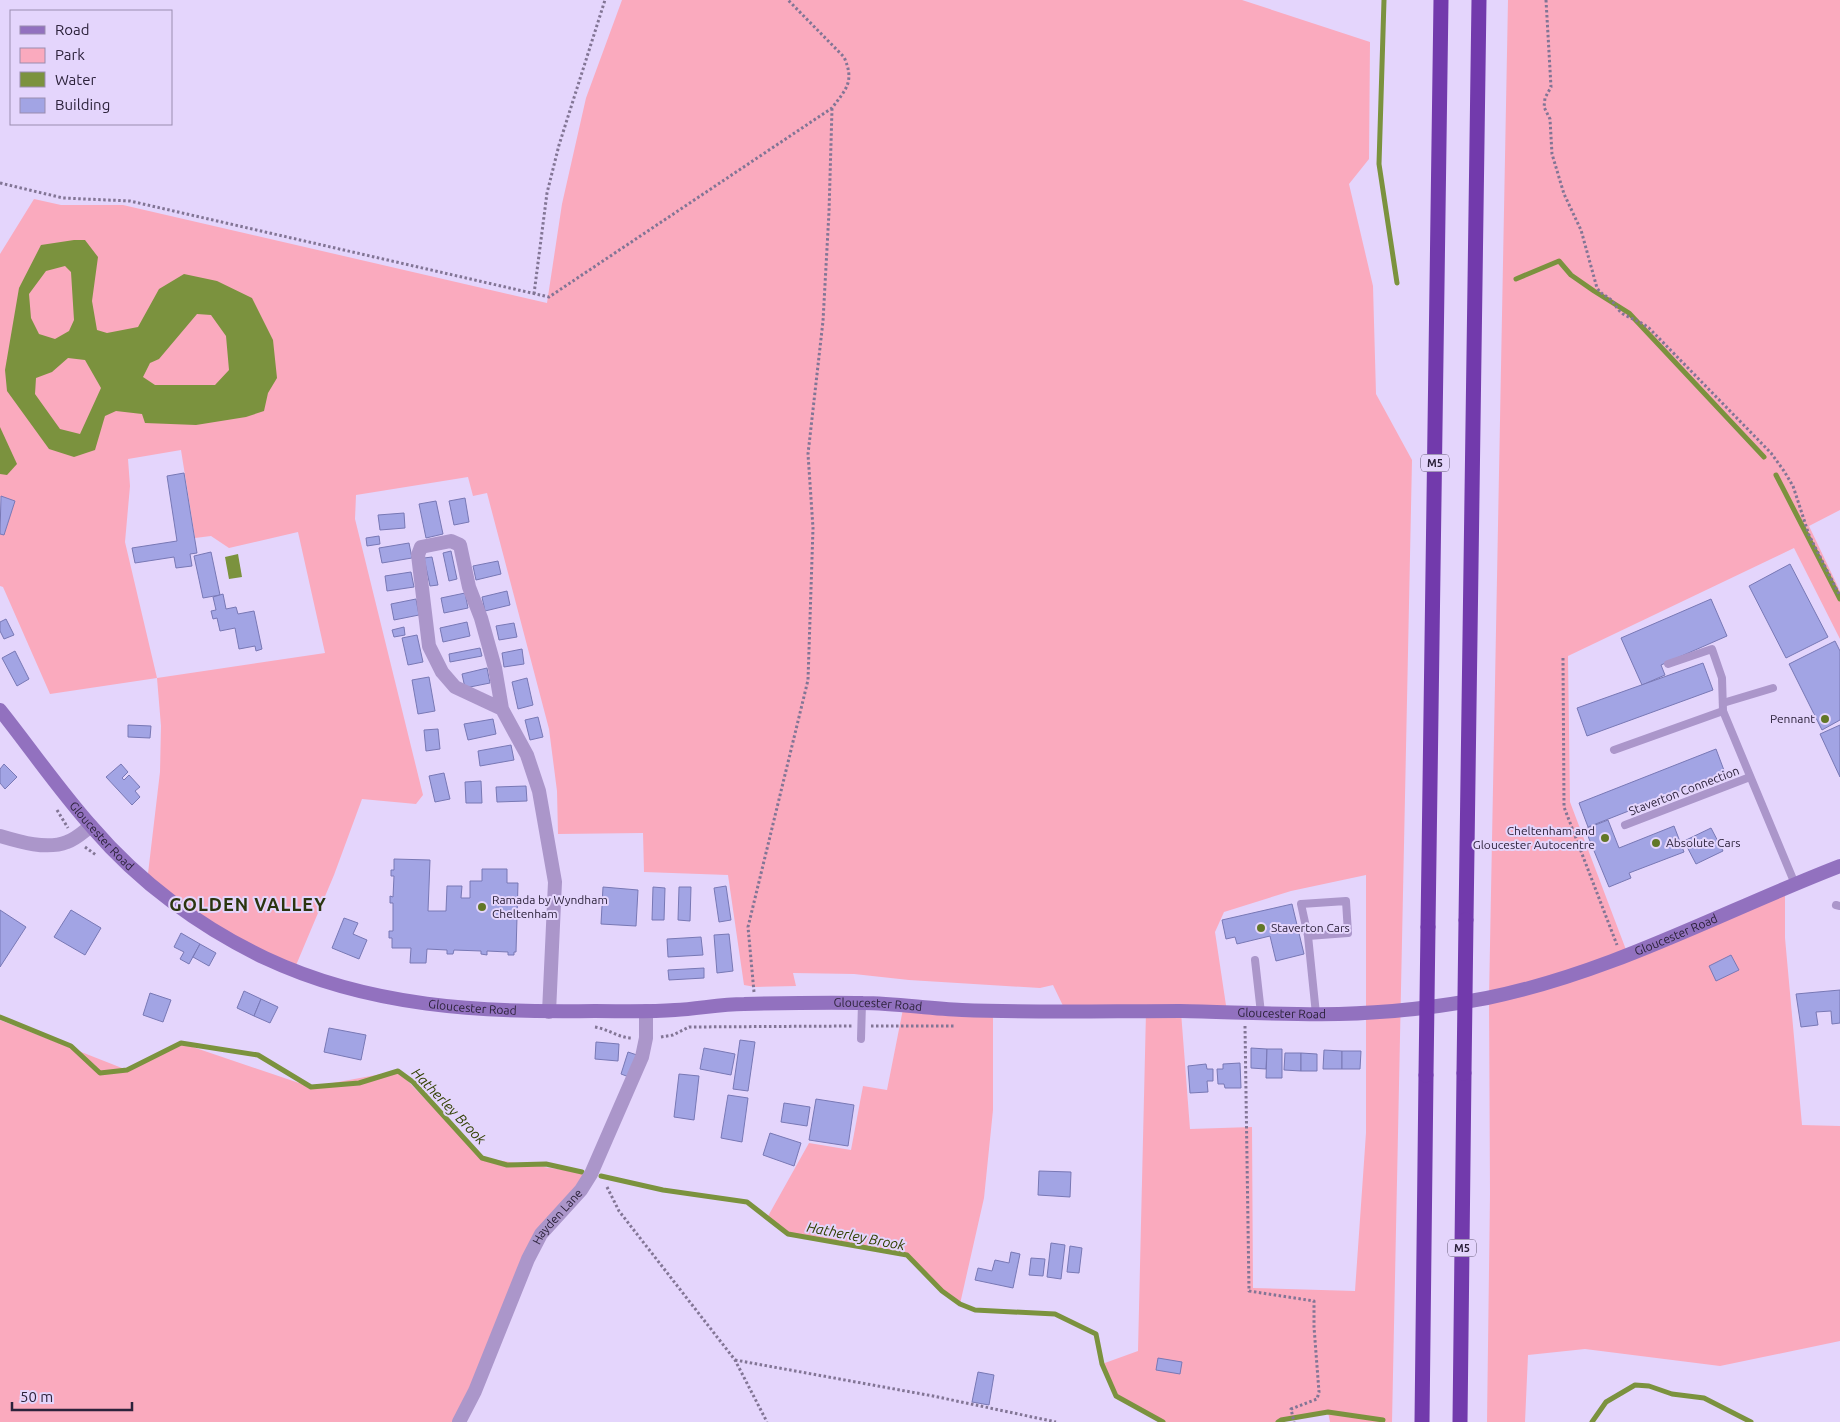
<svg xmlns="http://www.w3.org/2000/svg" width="1840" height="1422" font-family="Ubuntu,sans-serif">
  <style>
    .green { fill: #faaabe; fill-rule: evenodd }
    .water { fill: #7b923e; fill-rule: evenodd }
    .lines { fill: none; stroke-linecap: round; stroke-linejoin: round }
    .stream { stroke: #7b923e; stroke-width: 5 }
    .building { fill: #a2a4e4; stroke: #7878b5 }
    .path { stroke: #827595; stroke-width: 3; stroke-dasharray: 2.5 2.5; stroke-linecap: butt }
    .service { stroke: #ab96ca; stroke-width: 8 }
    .minor { stroke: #ab96ca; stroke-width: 14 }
    .secondary { stroke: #9271bf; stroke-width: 14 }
    .motorway { stroke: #723aac; stroke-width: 15 }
    .motorway-bridge { stroke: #723aac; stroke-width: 15 }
    .poi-dot { fill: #627727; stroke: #e4d5fc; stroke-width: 2 }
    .labels { text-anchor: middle; stroke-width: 4; stroke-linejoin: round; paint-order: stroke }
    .shield { fill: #e4d5fc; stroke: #635875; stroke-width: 1 }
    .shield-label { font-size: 11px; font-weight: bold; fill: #2c223b }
    .poi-label { font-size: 12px; fill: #2c223b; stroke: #e4d5fc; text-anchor: start }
    .street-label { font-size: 12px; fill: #2c223b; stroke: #e4d5fc }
    .water-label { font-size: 14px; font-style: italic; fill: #314000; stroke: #e4d5fc }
    .district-label { font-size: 18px; font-weight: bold; letter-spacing: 1px; fill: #2b350f; stroke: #e4d5fc }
  </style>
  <rect width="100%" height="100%" fill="#e4d5fc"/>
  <g class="green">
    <path d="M622,0H1242L1370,42L1369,159L1349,184L1373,286L1376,394L1412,460L1392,1422H1330L1328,1412L1281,1420L1278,1422H1163L1116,1396L1102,1364L1138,1351L1146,1012H1066L1053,985L1040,988L909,980L854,974L793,973L796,986L755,987L744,985L728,875L644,872L643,833L558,834L557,791L549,729L487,493L473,496L468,477L356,495L355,519L423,795L416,804L362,799L334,875L294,970L267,958L147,882L160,772L161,726L157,678L50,694L3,587L0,586V534L4,535L15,501L1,496L0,499V254L34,199L61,205H123L547,303L562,204L586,98ZM181,450L195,538L211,536L229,548L298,532L325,653L157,678L125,542L130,486L128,459ZM1366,875V1133L1355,1291L1253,1288L1252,1127L1190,1129L1181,1012H1227L1215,932L1224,912L1291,891Z"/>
    <polygon points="1508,0 1840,0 1840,510 1809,526 1840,591 1840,639 1794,548 1568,656 1570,802 1628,955 1785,888 1785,938 1802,1125 1840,1126 1840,1341 1720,1366 1585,1349 1528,1355 1525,1422 1487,1422 1490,1194 1489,998"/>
    <polygon points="904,1004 993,1011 993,1110 984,1198 960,1304 942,1291 907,1255 788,1234 767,1218 809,1143 851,1150 863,1086 887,1090"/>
    <polygon points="0,1020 127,1070 181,1043 311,1087 398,1071 482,1158 591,1174 541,1234 455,1422 0,1422"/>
  </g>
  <g class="water">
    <path d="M74,240H85L98,257L92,301L97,330L107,333L138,327L159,289L184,274L217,281L252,298L273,340L277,378L268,393L264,411L246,417L196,425L145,423L142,414L116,411L105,416L95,450L74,457L49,449L7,391L5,370L19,288L41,245ZM65,266L71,272L74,320L69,331L55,339L39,334L31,318L29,294L46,271ZM197,314L211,315L226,336L229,370L215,385H155L143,377L150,363L159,359ZM68,358L85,360L101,388L80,434L60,429L35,394L36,378L52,372Z"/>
    <polygon points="0,427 17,464 7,475 0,474"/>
    <polygon points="238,554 242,577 229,579 225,557"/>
  </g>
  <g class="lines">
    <g class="stream">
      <polyline points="1384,0 1379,164 1397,283"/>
      <polyline points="1516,279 1559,261 1571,275 1594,291 1629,313 1764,457"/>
      <polyline points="1776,475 1840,599"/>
      <polyline points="0,1017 71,1046 100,1073 127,1070 181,1043 258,1055 311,1087 359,1083 398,1071 413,1082 482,1158 507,1165 546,1164 582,1172"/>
      <polyline points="601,1176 663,1190 747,1202 788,1234 907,1255 942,1291 960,1304 975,1310 1055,1314 1096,1334 1102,1364 1116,1396 1163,1422"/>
      <polyline points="1278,1422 1281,1420 1328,1412 1383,1420"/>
      <polyline points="1592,1422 1606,1402 1635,1385 1649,1386 1672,1394 1704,1398 1751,1422"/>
    </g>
  </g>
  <g class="building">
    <polygon points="184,473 197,553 190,554 192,566 176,568 174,557 135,563 132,548 177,541 167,476"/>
    <polygon points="1,496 15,501 4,535 0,534"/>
    <polygon points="465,498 469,522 454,525 449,501"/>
    <polygon points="436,501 443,534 426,538 419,504"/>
    <polygon points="404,513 405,528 380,530 378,515"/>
    <polygon points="379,536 380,544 367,546 366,538"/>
    <polygon points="409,543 412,558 382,563 379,548"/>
    <polygon points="451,551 457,579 449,581 443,553"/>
    <polygon points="211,552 220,595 203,598 194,556"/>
    <polygon points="432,557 438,585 430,586 424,558"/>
    <polygon points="498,561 501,574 476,580 473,566"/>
    <polygon points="1790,564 1828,637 1786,658 1749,586"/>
    <polygon points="411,572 414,587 387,591 385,576"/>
    <polygon points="507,591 510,605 485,611 482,597"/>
    <polygon points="465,593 468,608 444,613 441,598"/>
    <polygon points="223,594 226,609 236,607 238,614 254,611 262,649 256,651 255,646 239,649 235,628 220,631 217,618 213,619 211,611 216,610 213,597"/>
    <polygon points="416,599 419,615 394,620 391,604"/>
    <polygon points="1711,599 1727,636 1661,665 1665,675 1642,685 1621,638"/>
    <polygon points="6,619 14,635 4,639 0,631 0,622"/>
    <polygon points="467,622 470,636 443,642 440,628"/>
    <polygon points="514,623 517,637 499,640 496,626"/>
    <polygon points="404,627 405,635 394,637 392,630"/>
    <polygon points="417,635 423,662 408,665 402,638"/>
    <polygon points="1835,641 1840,651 1840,720 1822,730 1789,664"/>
    <polygon points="480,648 482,656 450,662 449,654"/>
    <polygon points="522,649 524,664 504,667 502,653"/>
    <polygon points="15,651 29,679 17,686 2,658"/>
    <polygon points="1703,663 1713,690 1587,736 1577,708"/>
    <polygon points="487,668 490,683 465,688 462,674"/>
    <polygon points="429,677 435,711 418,714 412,680"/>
    <polygon points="527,678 533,705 518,709 512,682"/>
    <polygon points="538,717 543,737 530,740 525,720"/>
    <polygon points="493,719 496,734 468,740 464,724"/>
    <polygon points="128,725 151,726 150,738 128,737"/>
    <polygon points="1840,725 1840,777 1820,734"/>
    <polygon points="438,729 440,749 426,751 424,730"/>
    <polygon points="511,745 514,760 480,766 478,751"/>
    <polygon points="1716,749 1725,773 1588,827 1579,803"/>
    <polygon points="4,764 17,777 5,789 0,783 0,769"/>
    <polygon points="121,764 128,772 122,778 124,780 129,775 140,787 135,791 140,797 132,805 106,777"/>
    <polygon points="444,773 450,799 435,802 429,776"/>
    <polygon points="481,781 482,803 466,803 465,782"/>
    <polygon points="526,786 527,801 497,802 496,787"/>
    <polygon points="1608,820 1619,848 1674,826 1684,852 1629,873 1631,878 1609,887 1585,829"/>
    <polygon points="1711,828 1723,851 1696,864 1684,841"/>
    <polygon points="394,859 430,860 428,911 446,911 447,886 462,886 461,898 470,898 470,881 482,881 482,869 507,869 507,883 518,883 516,952 514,952 514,955 508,955 508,952 487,951 487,955 481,954 481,951 454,950 453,954 447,954 447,950 427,949 426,963 410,963 411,948 392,948 392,938 389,938 389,931 393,931 393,903 390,903 390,896 393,897 394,876 391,876 391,870 394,870"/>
    <polygon points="726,886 731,920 719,922 714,888"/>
    <polygon points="603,887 638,890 636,926 601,924"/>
    <polygon points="653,887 665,888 664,920 652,920"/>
    <polygon points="679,887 691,887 690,921 678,920"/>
    <polygon points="1292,904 1304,954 1276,961 1270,936 1237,944 1235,937 1226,939 1222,920"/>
    <polygon points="0,910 26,927 0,967"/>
    <polygon points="71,910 101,928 85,955 54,937"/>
    <polygon points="344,918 358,923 353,934 367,940 359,959 332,948"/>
    <polygon points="181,933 200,944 189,964 180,959 184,952 174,947"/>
    <polygon points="729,934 733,971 717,973 714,935"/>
    <polygon points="701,937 703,955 668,957 667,939"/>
    <polygon points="200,944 216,953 209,966 193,957"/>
    <polygon points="1731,955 1739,970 1716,981 1709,966"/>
    <polygon points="704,968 704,978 669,980 668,970"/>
    <polygon points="1840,990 1840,1023 1832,1024 1831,1011 1816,1012 1818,1025 1801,1027 1796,994"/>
    <polygon points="244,991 261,999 254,1016 237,1008"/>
    <polygon points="150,993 171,1000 163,1022 143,1015"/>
    <polygon points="261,999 278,1007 270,1023 254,1016"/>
    <polygon points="329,1028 366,1035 361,1060 324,1052"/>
    <polygon points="740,1040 755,1042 748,1091 733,1089"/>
    <polygon points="596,1042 619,1044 618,1061 595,1059"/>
    <polygon points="704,1048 735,1054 731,1075 700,1069"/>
    <polygon points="1251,1048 1267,1049 1266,1069 1251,1068"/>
    <polygon points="1267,1049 1282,1049 1282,1078 1266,1078"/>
    <polygon points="1324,1050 1342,1051 1342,1069 1323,1069"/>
    <polygon points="1342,1051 1361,1051 1360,1069 1342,1069"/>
    <polygon points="628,1052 637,1055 629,1077 621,1074"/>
    <polygon points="1285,1053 1301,1053 1301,1071 1284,1070"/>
    <polygon points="1301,1053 1317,1054 1317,1071 1301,1071"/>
    <polygon points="1240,1063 1241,1088 1225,1088 1224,1084 1218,1084 1217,1069 1223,1069 1223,1064"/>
    <polygon points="1206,1064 1207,1069 1213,1069 1213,1081 1207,1081 1208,1092 1190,1093 1188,1066"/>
    <polygon points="679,1074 699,1076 694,1120 674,1117"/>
    <polygon points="728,1095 748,1098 742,1142 721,1138"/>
    <polygon points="816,1099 854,1105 848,1146 809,1140"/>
    <polygon points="784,1103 810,1107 807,1126 781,1122"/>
    <polygon points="770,1133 801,1143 794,1166 763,1155"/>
    <polygon points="1039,1171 1071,1172 1070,1197 1038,1195"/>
    <polygon points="1051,1243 1065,1245 1061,1279 1047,1277"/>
    <polygon points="1070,1246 1082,1248 1079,1273 1067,1272"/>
    <polygon points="1011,1252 1020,1254 1013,1288 975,1280 978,1268 992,1271 995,1260 1009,1263"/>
    <polygon points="1031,1258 1045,1259 1043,1276 1029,1275"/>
    <polygon points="1158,1358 1182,1362 1180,1374 1156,1370"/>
    <polygon points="978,1372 994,1375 989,1405 972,1402"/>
  </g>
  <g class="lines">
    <g class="path">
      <path d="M1546,0L1551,87L1545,98L1544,107L1550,119L1552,154L1564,194L1581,230L1597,288C1601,294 1605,295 1610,299C1615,303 1617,310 1623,314C1632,319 1641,322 1649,328L1771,453L1784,471L1793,486L1809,535L1840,596"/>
      <path d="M0,183L63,198L130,201L549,297L832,108C846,89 855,82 844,57L788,0"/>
      <polyline points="534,294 547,193 559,145 605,0"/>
      <polyline points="1563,658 1564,807 1617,945"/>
      <polyline points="57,810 68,828"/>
      <polyline points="85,847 96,855"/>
      <polyline points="754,992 748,927 808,680 813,528 808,454 823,321 829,212 832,109"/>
      <polyline points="871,1026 955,1026"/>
      <polyline points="1245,1026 1249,1291 1314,1301 1314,1327 1319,1392 1317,1399 1291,1409 1294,1422"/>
      <path d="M595,1027C608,1029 619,1038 632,1038"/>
      <polyline points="661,1037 673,1035 689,1027 852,1026"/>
      <polyline points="607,1187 619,1211 735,1360 767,1422"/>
      <polyline points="735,1360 933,1396 1056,1422"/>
    </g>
    <g class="service">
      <polyline points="1668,664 1712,649 1722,678 1723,711 1795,884"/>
      <polyline points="1723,703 1773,688"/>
      <polyline points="1614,750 1723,711"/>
      <polyline points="1625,825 1750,777"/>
      <polyline points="1836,905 1840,906"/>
      <polyline points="1308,936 1348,933 1346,901 1301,904 1308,936 1316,1014"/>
      <polyline points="1255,960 1261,1013"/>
      <polyline points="861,1039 862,1003"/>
    </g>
    <g class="minor">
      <polyline points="502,709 455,687 442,672 429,646 418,555 421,547 451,541 460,545 469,587 481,618 495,668 502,709 527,755 539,791 555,882 549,1012"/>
      <path d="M0,836C20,842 47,850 67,842C76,839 83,832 91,826"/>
      <path id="s1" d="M459,1422L475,1391L528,1259L541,1234L581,1190L591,1174L642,1057L646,1038V1011"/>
    </g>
    <path class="secondary" id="s2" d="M0,710C31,749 59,790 92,827C139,882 200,927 265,958C369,1007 482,1013 595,1011C622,1011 648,1012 675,1010C698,1009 720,1004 744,1004C783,1003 823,1002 863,1003C896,1003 929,1009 962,1010C1035,1013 1107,1011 1180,1011C1233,1012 1286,1015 1339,1014C1388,1013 1439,1007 1487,998C1611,973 1723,911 1840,866"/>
    <g class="motorway">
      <polyline points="1466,920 1479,0"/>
      <polyline points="1428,927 1441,0"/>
      <polyline points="1422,1422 1426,1075"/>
      <polyline points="1460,1422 1464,1073"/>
    </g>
    <g class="motorway-bridge">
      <polyline points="1464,1073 1466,920"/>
      <polyline points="1426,1075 1428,927"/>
    </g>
  </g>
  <g class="poi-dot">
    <circle cx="1825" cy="719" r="5"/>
    <circle cx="1605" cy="838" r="5"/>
    <circle cx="1656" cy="843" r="5"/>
    <circle cx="482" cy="907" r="5"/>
    <circle cx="1261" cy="928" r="5"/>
  </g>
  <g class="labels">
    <g class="shield">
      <rect x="1421" y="454.5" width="28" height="17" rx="4"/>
      <rect x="1448" y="1239.5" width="28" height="17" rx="4"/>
    </g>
    <g class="shield-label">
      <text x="1435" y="467">M5</text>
      <text x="1462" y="1252">M5</text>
    </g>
    <g class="poi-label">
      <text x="1815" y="723" text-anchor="end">Pennant</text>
      <text x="1595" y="835" text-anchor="end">Cheltenham and<tspan x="1595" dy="14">Gloucester Autocentre</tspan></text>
      <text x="1666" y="847">Absolute Cars</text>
      <text x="492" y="904">Ramada by Wyndham<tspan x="492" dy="14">Cheltenham</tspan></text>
      <text x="1271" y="932">Staverton Cars</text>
    </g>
    <g class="street-label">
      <text transform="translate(1684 791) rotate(-21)" y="4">Staverton Connection</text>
      <text dy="4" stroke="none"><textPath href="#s2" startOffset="162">Gloucester Road</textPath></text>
      <text dy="4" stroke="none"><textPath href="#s2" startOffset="1798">Gloucester Road</textPath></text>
      <text dy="4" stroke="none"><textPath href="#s2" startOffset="988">Gloucester Road</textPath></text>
      <text dy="4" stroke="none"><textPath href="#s2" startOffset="582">Gloucester Road</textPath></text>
      <text dy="4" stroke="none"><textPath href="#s2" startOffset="1392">Gloucester Road</textPath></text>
      <text dy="4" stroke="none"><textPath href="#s1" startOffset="229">Hayden Lane</textPath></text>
    </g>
    <g class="water-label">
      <text transform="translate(449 1106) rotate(46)" y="5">Hatherley Brook</text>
      <text transform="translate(856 1236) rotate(11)" y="5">Hatherley Brook</text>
    </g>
    <g class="district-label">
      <text x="248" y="911">GOLDEN VALLEY</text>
    </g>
  </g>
  <rect x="10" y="10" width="162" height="115" fill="#e4d5fc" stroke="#9a8daf"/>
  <rect x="20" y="26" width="25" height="8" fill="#9271bf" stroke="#9a8daf"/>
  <text x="55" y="35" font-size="15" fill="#2c223b">Road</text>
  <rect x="20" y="48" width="25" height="15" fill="#faaabe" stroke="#9a8daf"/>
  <text x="55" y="60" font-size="15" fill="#2c223b">Park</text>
  <rect x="20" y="72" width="25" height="15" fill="#7b923e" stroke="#9a8daf"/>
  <text x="55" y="85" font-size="15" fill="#2c223b">Water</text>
  <rect x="20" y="98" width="25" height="15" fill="#a2a4e4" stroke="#9a8daf"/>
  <text x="55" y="110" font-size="15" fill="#2c223b">Building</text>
  <path d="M12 1402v8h120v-8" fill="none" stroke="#2c223b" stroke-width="2.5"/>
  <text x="20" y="1402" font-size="15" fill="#2c223b" stroke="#e4d5fc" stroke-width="4" paint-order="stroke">50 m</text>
</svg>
